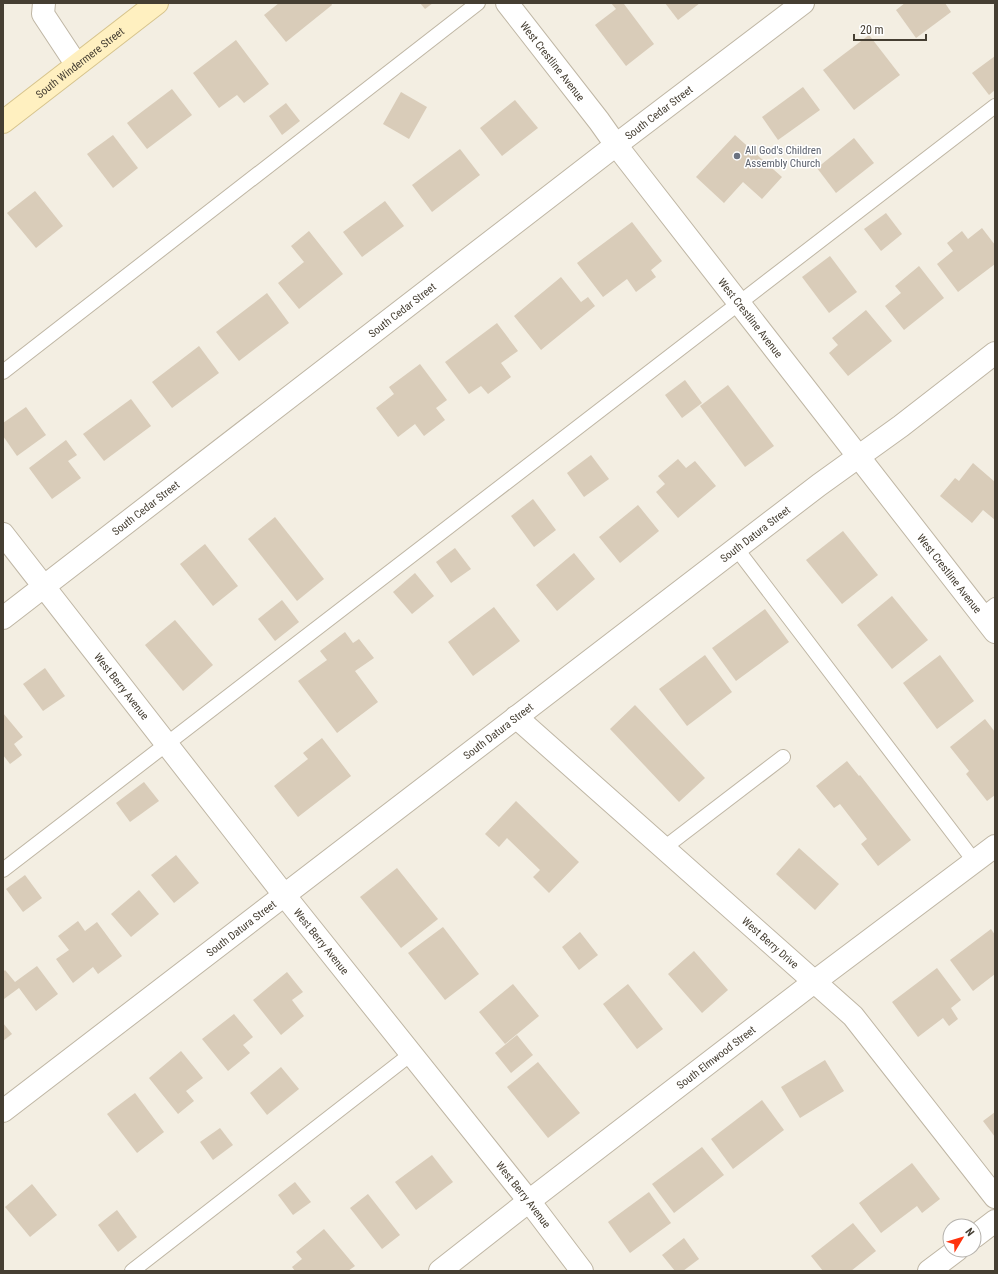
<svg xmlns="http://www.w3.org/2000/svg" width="998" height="1274" font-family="'Roboto Condensed',sans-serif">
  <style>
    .building { fill: #d9ccb9 }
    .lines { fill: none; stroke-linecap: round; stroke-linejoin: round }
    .lane-casing { stroke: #bfb6a4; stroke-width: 16 }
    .street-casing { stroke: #bfb6a4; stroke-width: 24 }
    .secondary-casing { stroke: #d7c48d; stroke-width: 24 }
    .lane { stroke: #fff; stroke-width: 14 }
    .street { stroke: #fff; stroke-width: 22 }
    .secondary { stroke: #fff0c0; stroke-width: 22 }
    .worship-dot { fill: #6b7280; stroke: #fff; stroke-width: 1.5 }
    .labels { text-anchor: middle; stroke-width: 3; stroke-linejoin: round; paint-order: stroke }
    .street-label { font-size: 11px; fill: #453e32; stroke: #fff }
    .worship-label { font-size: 11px; fill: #5b616d; stroke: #fff; text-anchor: start }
  </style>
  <rect width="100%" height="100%" fill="#f3eee2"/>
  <g class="building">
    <polygon points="279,3 331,3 332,5 286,42 264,15"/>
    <polygon points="420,3 433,3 425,9"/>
    <polygon points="611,3 625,3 624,4 654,44 626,66 595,25 616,9"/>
    <polygon points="665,3 700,3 678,20"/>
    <polygon points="905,3 945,3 951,12 916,38 896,10"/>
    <polygon points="869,35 900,75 854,110 823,70"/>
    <polygon points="236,40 269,84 244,103 237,95 219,108 193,73"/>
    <polygon points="995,56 995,90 989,95 972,73"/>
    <polygon points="803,87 820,110 778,140 762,117"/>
    <polygon points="172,89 192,115 147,149 127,123"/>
    <polygon points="401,92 427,107 409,139 383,124"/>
    <polygon points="515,100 538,128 502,156 480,128"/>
    <polygon points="286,103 300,121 282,135 269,116"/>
    <polygon points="113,135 138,168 113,188 87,154"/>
    <polygon points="735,135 782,177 762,199 743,182 724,203 696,177"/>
    <polygon points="854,138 874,163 836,193 817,168"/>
    <polygon points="460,149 480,175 432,212 412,185"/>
    <polygon points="35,191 63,226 36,248 7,213"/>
    <polygon points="385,201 404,226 362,257 343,232"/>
    <polygon points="886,213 902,234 881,251 864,229"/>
    <polygon points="632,222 662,261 651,270 656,277 636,292 627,279 603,297 577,263"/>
    <polygon points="982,228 995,245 995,264 958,292 937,264 953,251 947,243 962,231 968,239"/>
    <polygon points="309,231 343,274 299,309 278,283 304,262 291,246"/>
    <polygon points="830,256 857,292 829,313 802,277"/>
    <polygon points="919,266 944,298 904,330 885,306 901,293 895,286"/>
    <polygon points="561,277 581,302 588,297 595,306 541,350 514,316"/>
    <polygon points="267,293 289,323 239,361 216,332"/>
    <polygon points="866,310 892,341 848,376 829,353 838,345 832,338"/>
    <polygon points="497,323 518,351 501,363 511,377 488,394 481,386 469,394 445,362"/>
    <polygon points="199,346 219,373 172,408 152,382"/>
    <polygon points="420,364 447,400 436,408 445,420 424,436 415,424 398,437 376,408 394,394 389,387"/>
    <polygon points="685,380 702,403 682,418 665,395"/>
    <polygon points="728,385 774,446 745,467 700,406"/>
    <polygon points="131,399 151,426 104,461 83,434"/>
    <polygon points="26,407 46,435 17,456 3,436 3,423"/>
    <polygon points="66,440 77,455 68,461 81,478 52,499 29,468"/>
    <polygon points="591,455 609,479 584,497 567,473"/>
    <polygon points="678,459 686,468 695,461 716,486 678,518 656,492 665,484 658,476"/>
    <polygon points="973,463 995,482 995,520 983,510 972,523 940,496 955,478 959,481"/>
    <polygon points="533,499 556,530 534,547 511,516"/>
    <polygon points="638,505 659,531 620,563 599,537"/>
    <polygon points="275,517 324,579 297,601 248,539"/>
    <polygon points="843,531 878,575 842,604 806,560"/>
    <polygon points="205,544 238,586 213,606 180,564"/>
    <polygon points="455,548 471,569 451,583 436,562"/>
    <polygon points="574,553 595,579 557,611 536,585"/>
    <polygon points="415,573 434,596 412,614 393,592"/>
    <polygon points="892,596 928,640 892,669 857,625"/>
    <polygon points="282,600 299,622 275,641 258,619"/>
    <polygon points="494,607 520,641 473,676 448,642"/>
    <polygon points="765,609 789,642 736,681 712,648"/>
    <polygon points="175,620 213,665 183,691 145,645"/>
    <polygon points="345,632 353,643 359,639 374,658 355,671 378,702 337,733 298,681 327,660 320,651"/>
    <polygon points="705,655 732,692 687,726 659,689"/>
    <polygon points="940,655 974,701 937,729 903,683"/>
    <polygon points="45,668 65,696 43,711 23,684"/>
    <polygon points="635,705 705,778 679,802 610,729"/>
    <polygon points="3,713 23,737 14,744 22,755 10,764 3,755"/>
    <polygon points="985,719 995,732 995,795 987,801 966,774 969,771 950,747"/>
    <polygon points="322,738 351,776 298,817 274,786 308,759 303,753"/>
    <polygon points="847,761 859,776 860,775 911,840 878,866 861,844 867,839 840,804 834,808 816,786"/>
    <polygon points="144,782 159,801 130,822 116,803"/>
    <polygon points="516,801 579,862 549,893 533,877 540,870 507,838 499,847 485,834"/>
    <polygon points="799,848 839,884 815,910 776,874"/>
    <polygon points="176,855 199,883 174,903 151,875"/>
    <polygon points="397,868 438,919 401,948 360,897"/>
    <polygon points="25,875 42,898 23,912 6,889"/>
    <polygon points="139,890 159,914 131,937 111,914"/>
    <polygon points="78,921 85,931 97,922 122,956 98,974 93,967 73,983 56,959 69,950 58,936"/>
    <polygon points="443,927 479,974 445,1000 408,953"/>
    <polygon points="991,929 995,935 995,974 973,991 950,960"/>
    <polygon points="580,932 598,955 579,970 562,947"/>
    <polygon points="694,951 728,990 702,1013 668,974"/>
    <polygon points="37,966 58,994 36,1011 19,988 4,999 3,997 3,972 5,970 15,982"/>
    <polygon points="937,968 961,1000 951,1008 958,1019 949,1026 943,1018 918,1037 892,1002"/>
    <polygon points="287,972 303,992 292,1000 304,1016 281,1035 253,1000"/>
    <polygon points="513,984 539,1016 505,1044 479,1012"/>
    <polygon points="628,984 663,1029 637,1049 603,1004"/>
    <polygon points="234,1014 253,1037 243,1045 250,1053 228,1071 202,1039"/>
    <polygon points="3,1023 12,1034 3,1041"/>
    <polygon points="517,1035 533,1055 511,1073 495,1053"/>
    <polygon points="181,1051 203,1078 186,1091 194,1101 178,1114 149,1078"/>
    <polygon points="825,1060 844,1091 800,1118 781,1087"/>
    <polygon points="538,1062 580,1113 548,1138 507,1087"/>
    <polygon points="281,1067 299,1089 267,1115 250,1093"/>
    <polygon points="135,1093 164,1132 137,1153 107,1114"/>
    <polygon points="762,1100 784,1130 733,1169 711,1139"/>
    <polygon points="995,1112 995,1137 983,1121"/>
    <polygon points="220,1128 233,1145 213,1160 200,1142"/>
    <polygon points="702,1147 724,1175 674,1213 652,1184"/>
    <polygon points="432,1155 453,1182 416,1210 395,1182"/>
    <polygon points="912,1163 940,1199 922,1213 917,1206 881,1233 859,1203"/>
    <polygon points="295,1182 311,1202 293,1215 278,1195"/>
    <polygon points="32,1184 57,1215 30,1237 5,1207"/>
    <polygon points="649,1192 671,1223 630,1253 608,1222"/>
    <polygon points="368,1194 400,1235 382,1249 350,1208"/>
    <polygon points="117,1210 137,1237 118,1252 98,1225"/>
    <polygon points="853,1223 876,1251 851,1271 823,1271 811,1256"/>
    <polygon points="324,1229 355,1266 348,1271 295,1271 292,1267 302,1259 296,1252"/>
    <polygon points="684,1238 699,1259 683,1271 675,1271 662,1255"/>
  </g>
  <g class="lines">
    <defs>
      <g id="lane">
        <polyline points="3,372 478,3"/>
        <polyline points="736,548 975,862"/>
        <polyline points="982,615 995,605"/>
        <polyline points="664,848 783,757"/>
        <polyline points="3,870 995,106"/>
        <polyline points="132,1271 411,1054"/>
      </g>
      <g id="street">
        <polyline points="44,3 43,14 76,64"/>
        <path id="s1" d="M507,3L599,121L616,145L995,632"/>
        <path id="s2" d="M3,534L285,896L529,1201L582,1271"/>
        <path id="s3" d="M3,618L616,145L803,3"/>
        <path id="s4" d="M516,717L853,1016L995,1197"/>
        <path id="s5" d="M3,1111L819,485L901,426L995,353"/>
        <polyline points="974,1237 995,1221"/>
        <path id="s6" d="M440,1271L529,1201L814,982L995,846"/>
        <polyline points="929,1271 957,1250"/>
      </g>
      <g id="secondary">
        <path id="s7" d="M3,122L157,3"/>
      </g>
    </defs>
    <use href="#lane" class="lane-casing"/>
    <use href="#street" class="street-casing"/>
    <use href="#secondary" class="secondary-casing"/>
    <use href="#lane" class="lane"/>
    <use href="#street" class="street"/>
    <use href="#secondary" class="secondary"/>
  </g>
  <circle class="worship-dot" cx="737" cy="156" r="4"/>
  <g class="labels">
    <g class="street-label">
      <text dy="4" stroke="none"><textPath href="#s1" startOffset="74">West Crestline Avenue</textPath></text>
      <text dy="4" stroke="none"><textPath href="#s7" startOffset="97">South Windermere Street</textPath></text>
      <text dy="4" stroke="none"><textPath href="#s3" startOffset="828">South Cedar Street</textPath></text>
      <text dy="4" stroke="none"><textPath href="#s3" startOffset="504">South Cedar Street</textPath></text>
      <text dy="4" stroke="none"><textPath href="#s1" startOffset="398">West Crestline Avenue</textPath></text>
      <text dy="4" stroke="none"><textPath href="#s3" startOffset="180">South Cedar Street</textPath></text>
      <text dy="4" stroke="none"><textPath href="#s5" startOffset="948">South Datura Street</textPath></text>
      <text dy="4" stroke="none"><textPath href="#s1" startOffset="722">West Crestline Avenue</textPath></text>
      <text dy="4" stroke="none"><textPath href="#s2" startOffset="193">West Berry Avenue</textPath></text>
      <text dy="4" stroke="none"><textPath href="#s5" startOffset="624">South Datura Street</textPath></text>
      <text dy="4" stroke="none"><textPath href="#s5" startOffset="300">South Datura Street</textPath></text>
      <text dy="4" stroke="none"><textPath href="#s2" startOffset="517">West Berry Avenue</textPath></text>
      <text dy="4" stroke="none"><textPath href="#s4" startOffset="340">West Berry Drive</textPath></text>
      <text dy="4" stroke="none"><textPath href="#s6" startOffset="349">South Elmwood Street</textPath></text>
      <text dy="4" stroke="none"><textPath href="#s2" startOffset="841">West Berry Avenue</textPath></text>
    </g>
    <g class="worship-label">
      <text x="745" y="154">All God's Children<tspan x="745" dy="13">Assembly Church</tspan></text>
    </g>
  </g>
  <rect width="998" height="1274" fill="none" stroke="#453e32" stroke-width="8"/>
  <g transform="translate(962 1238) rotate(52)"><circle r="19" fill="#ffffff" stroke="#b5b2ad"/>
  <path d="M0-3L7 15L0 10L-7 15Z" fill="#ff320d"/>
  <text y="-6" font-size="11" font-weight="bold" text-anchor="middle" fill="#453e32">N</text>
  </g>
  <path d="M854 34v6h72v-6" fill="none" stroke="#453e32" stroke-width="2"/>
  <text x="860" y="34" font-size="12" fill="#453e32" stroke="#ffffff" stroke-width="3" paint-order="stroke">20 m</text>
</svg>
